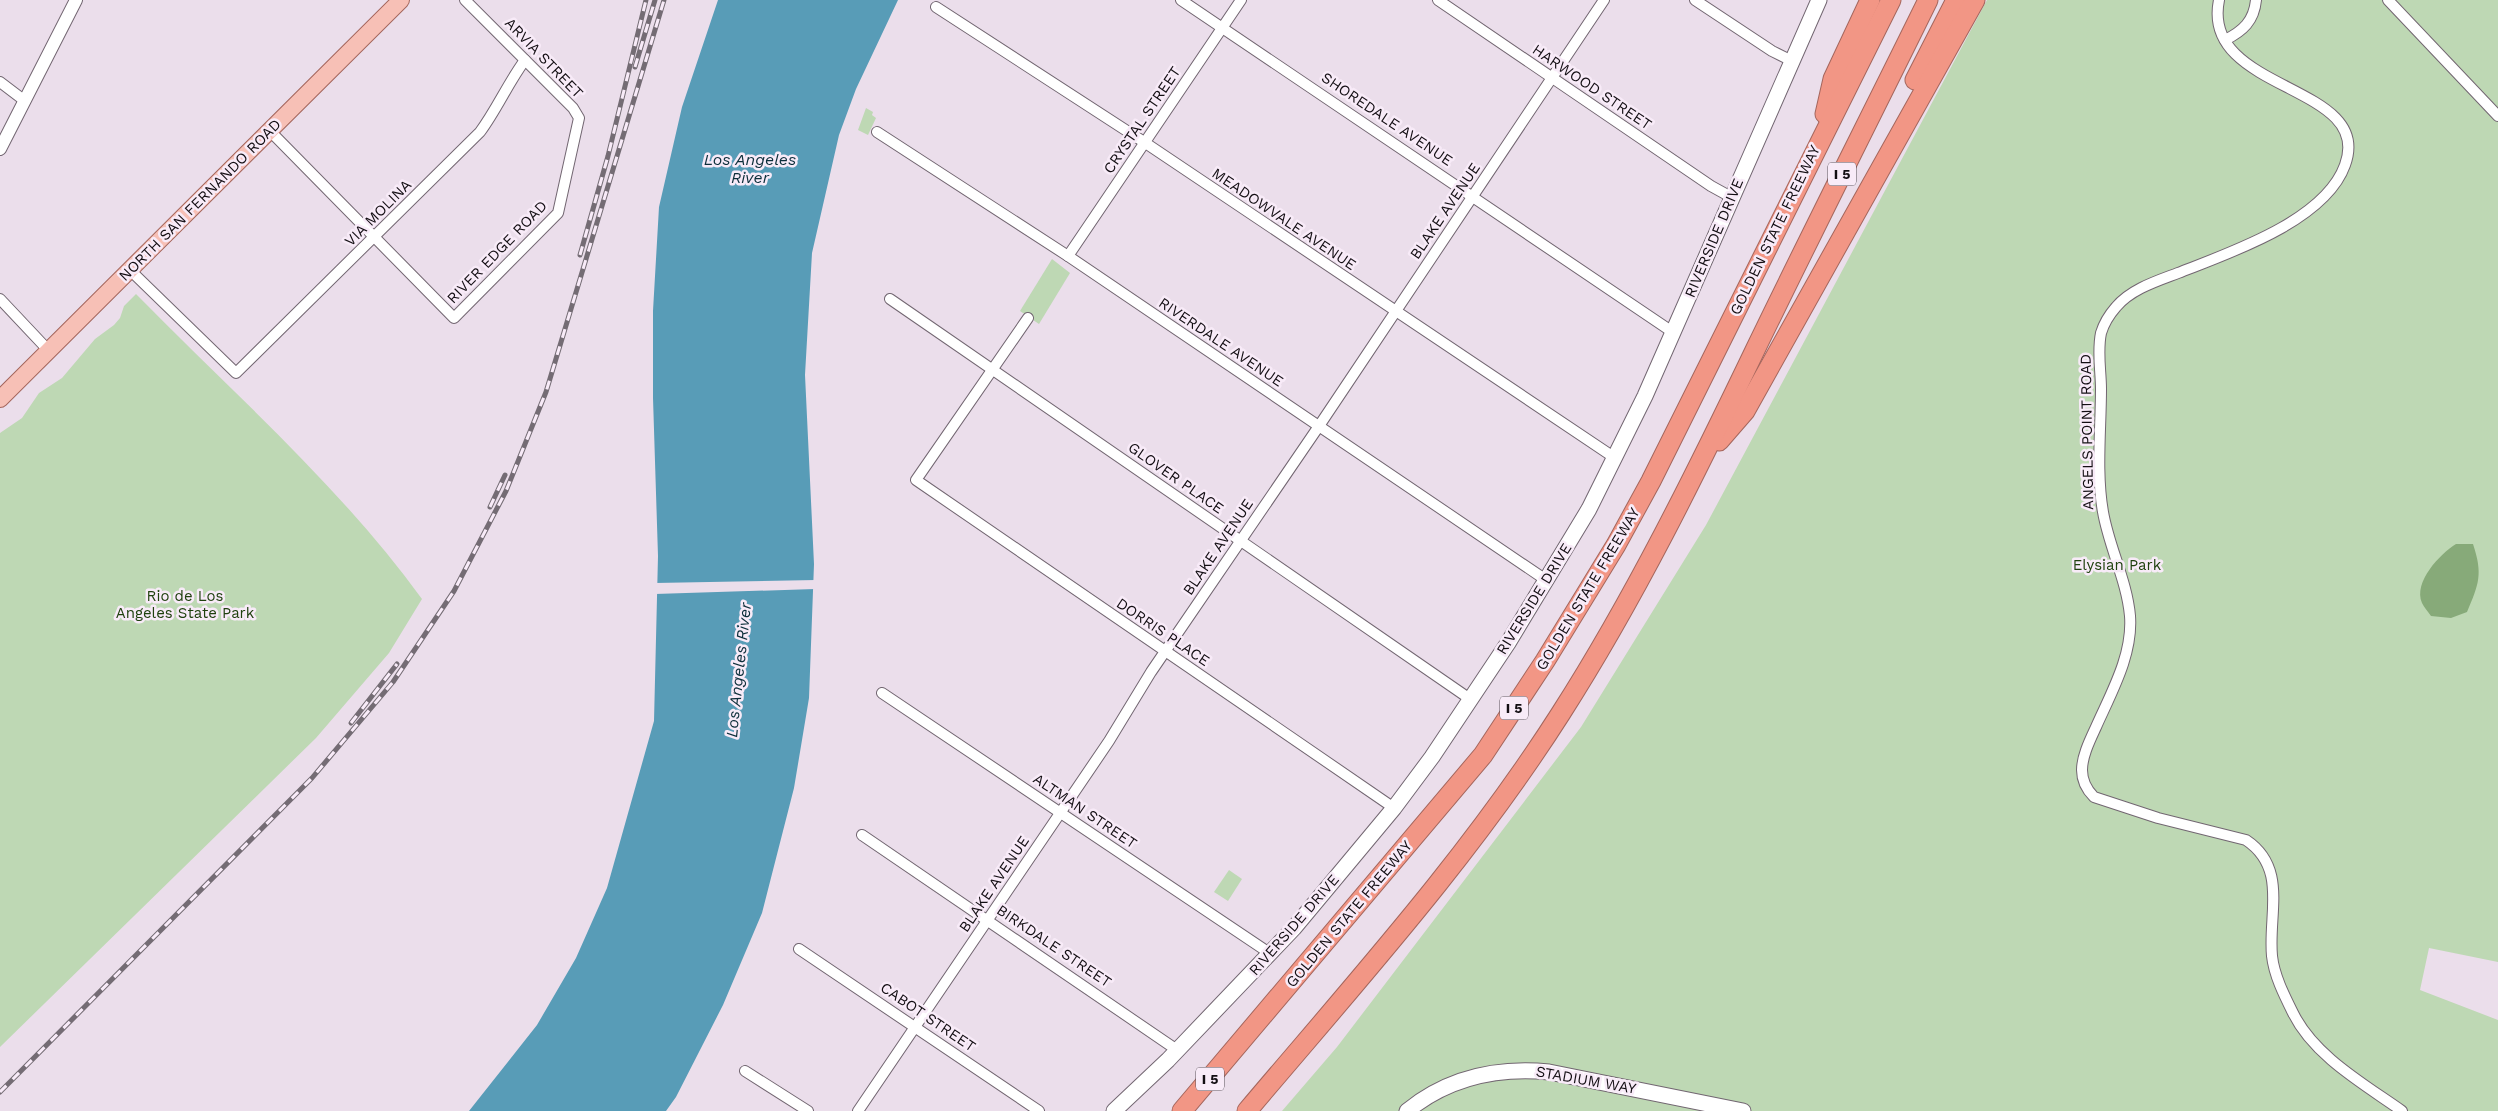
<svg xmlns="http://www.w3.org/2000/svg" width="2498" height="1111" font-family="'Work Sans',sans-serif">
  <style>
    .green { fill: #bed8b4 }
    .forest { fill: #87aa79 }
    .water { fill: #589cb7 }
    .pier { fill: #ebdeeb }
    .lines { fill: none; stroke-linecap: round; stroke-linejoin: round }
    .minor-casing { stroke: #726671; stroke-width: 12 }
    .tertiary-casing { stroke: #726671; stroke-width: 14 }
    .secondary-casing { stroke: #726671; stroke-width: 17 }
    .primary-casing { stroke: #a4665d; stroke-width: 18 }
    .motorway-casing { stroke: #a4665d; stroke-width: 21 }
    .minor { stroke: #fff; stroke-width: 10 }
    .tertiary { stroke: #fff; stroke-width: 12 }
    .secondary { stroke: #fff; stroke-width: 15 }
    .primary { stroke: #f7c0b6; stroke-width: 16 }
    .motorway { stroke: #f29685; stroke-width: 19 }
    .rail-casing { stroke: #746c74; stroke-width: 5 }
    .rail { stroke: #f8ebf8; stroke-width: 3; stroke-dasharray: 9; stroke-linecap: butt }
    .labels { text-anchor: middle; stroke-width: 5; stroke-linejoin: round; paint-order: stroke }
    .shield { fill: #f8ebf8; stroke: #585058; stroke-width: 1 }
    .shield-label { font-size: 14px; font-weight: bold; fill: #130e13 }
    .street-label { font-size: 15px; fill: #130e13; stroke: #f8ebf8 }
    .park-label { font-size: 15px; fill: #1f410e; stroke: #f8ebf8 }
    .water-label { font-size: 16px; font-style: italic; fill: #0c2e3a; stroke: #f8ebf8 }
  </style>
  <rect width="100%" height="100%" fill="#ebdeeb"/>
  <g class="green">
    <polygon points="1987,0 2498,0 2498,962 2429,948 2420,990 2498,1020 2498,1111 1282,1111 1337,1047 1581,727 1706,525"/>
    <polygon points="866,108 873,112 872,115 876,118 868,135 858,130"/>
    <polygon points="1052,259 1070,273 1039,324 1020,311"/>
    <path d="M136,294C233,393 340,486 422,599L389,653L316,738L0,1047V433L22,418L39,393L62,378L95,339L114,325L120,318L124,306Z"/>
    <polygon points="1229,870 1242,879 1228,901 1214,892"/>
  </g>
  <path class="forest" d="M2456,544H2473C2483,574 2479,584 2467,612L2451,618L2431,616C2428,612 2424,607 2422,603C2413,582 2440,554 2456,544Z"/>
  <polygon class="water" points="718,0 898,0 856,89 839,135 812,253 805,375 814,564 809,698 794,788 762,913 723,1005 676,1097 666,1111 469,1111 537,1025 576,958 607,888 654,721 658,556 653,398 653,311 659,207 682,107"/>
  <polygon class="pier" points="816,580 815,589 655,594 655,583"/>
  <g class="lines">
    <defs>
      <g id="minor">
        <polyline points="1181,0 1674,333"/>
        <polyline points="1438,0 1711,186 1731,197"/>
        <polyline points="1695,0 1772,51 1792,61"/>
        <path d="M2219,0C2200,93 2375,83 2345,165C2325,221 2229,253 2178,273C2157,281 2131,289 2116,307C2109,315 2104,323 2101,333C2097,352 2101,371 2101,389C2101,429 2096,472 2103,512C2109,547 2127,581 2130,616C2133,655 2111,693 2096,727C2090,740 2082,756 2082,770C2082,782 2087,790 2094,797L2158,818L2246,840C2288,868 2268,914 2272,956C2274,975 2284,995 2293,1013C2314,1056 2364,1084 2402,1111"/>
        <polyline points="2388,0 2498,116"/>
        <polyline points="936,7 1144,142 1615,458"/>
        <path d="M2225,40C2243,31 2254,21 2256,0"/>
        <polyline points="0,82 25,101"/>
        <polyline points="270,131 454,318 558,213 579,118 573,108 465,0"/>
        <polyline points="877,132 1068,256 1546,580"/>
        <polyline points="1068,256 1241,0"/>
        <path d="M130,270L236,373L480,132C497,109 508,83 525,60"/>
        <polyline points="0,299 49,351"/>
        <polyline points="890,299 1470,699"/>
        <polyline points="1028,318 916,480 1394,808"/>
        <polyline points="882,693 1271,954"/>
        <polyline points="862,835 1177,1050"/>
        <polyline points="799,949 1039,1111"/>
        <polyline points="745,1071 808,1111"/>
        <polyline points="858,1111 1109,741 1151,672 1319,426 1604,0"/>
      </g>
      <polyline id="tertiary" points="0,149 76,0"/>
      <g id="secondary">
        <polyline points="1114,1111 1168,1060 1294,928 1394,808 1432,757 1508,643 1589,509 1645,396 1819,0"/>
        <path d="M1407,1111C1448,1078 1497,1067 1549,1072L1743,1111"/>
      </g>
      <polyline id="primary" points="0,399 401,0"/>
      <g id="motorway">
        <polyline points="1915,80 1956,0"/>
        <polyline points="1825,114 1833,79 1870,0"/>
        <polyline points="1719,441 1745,411 1975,0"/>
        <polyline points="1182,1111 1483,755 1545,661 1616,545 1651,481 1891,0"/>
        <path d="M1247,1111C1356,982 1470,856 1561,713C1634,599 1697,471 1756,348C1812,232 1871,116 1928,0"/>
      </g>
    </defs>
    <use href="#minor" class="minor-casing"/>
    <use href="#tertiary" class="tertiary-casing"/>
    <use href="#secondary" class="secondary-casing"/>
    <use href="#primary" class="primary-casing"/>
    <use href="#motorway" class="motorway-casing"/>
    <use href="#minor" class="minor"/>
    <use href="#tertiary" class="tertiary"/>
    <use href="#secondary" class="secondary"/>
    <use href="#primary" class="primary"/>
    <use href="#motorway" class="motorway"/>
    <defs>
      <g id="rail">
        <polyline points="635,67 655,0"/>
        <polyline points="580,255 608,156 646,0"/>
        <polyline points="490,507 505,475"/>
        <polyline points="351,723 397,664"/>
        <polyline points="0,1092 312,778 393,682 454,591 506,491 546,392 664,0"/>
      </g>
    </defs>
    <use href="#rail" class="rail-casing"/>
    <use href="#rail" class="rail"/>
  </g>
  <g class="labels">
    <g class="shield">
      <rect x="1828" y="162.5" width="28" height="23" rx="4"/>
      <rect x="1500" y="696.5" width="28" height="23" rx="4"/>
      <rect x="1196" y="1067.5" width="28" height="23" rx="4"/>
    </g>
    <g class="shield-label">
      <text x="1842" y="179">I 5</text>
      <text x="1514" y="713">I 5</text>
      <text x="1210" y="1084">I 5</text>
    </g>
    <g class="street-label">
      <text transform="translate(544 58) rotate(46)" y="5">ARVIA STREET</text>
      <text transform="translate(1592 87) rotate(34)" y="5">HARWOOD STREET</text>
      <text transform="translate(1387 119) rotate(34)" y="5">SHOREDALE AVENUE</text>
      <text transform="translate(1142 120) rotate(-56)" y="5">CRYSTAL STREET</text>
      <text transform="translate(200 200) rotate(-45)" y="5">NORTH SAN FERNANDO ROAD</text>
      <text transform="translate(1445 211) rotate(-56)" y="5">BLAKE AVENUE</text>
      <text transform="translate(378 213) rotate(-45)" y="5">VIA MOLINA</text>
      <text transform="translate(1284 219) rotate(34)" y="5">MEADOWVALE AVENUE</text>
      <text transform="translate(1775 230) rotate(-64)" y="5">GOLDEN STATE FREEWAY</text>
      <text transform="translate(1714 238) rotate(-67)" y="5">RIVERSIDE DRIVE</text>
      <text transform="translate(497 252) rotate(-46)" y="5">RIVER EDGE ROAD</text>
      <text transform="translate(1221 342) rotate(34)" y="5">RIVERDALE AVENUE</text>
      <text transform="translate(2087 432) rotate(-91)" y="5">ANGELS POINT ROAD</text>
      <text transform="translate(1176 478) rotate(35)" y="5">GLOVER PLACE</text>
      <text transform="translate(1218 547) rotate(-56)" y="5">BLAKE AVENUE</text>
      <text transform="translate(1588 589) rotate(-59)" y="5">GOLDEN STATE FREEWAY</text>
      <text transform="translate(1534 599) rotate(-58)" y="5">RIVERSIDE DRIVE</text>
      <text transform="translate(1163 632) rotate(34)" y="5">DORRIS PLACE</text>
      <text transform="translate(1085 811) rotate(34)" y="5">ALTMAN STREET</text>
      <text transform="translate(994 884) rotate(-56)" y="5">BLAKE AVENUE</text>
      <text transform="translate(1349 914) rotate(-50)" y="5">GOLDEN STATE FREEWAY</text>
      <text transform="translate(1294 925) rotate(-49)" y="5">RIVERSIDE DRIVE</text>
      <text transform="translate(1054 946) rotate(34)" y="5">BIRKDALE STREET</text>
      <text transform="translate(928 1017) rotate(34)" y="5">CABOT STREET</text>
      <text transform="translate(1586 1080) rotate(10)" y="5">STADIUM WAY</text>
    </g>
    <g class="park-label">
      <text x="2117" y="570">Elysian Park</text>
      <text x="185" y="601">Rio de Los<tspan x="185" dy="17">Angeles State Park</tspan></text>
    </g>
    <g class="water-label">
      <text x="750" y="165">Los Angeles<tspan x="750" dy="18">River</tspan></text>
      <text transform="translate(738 670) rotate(-84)" y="6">Los Angeles River</text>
    </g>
  </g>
</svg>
